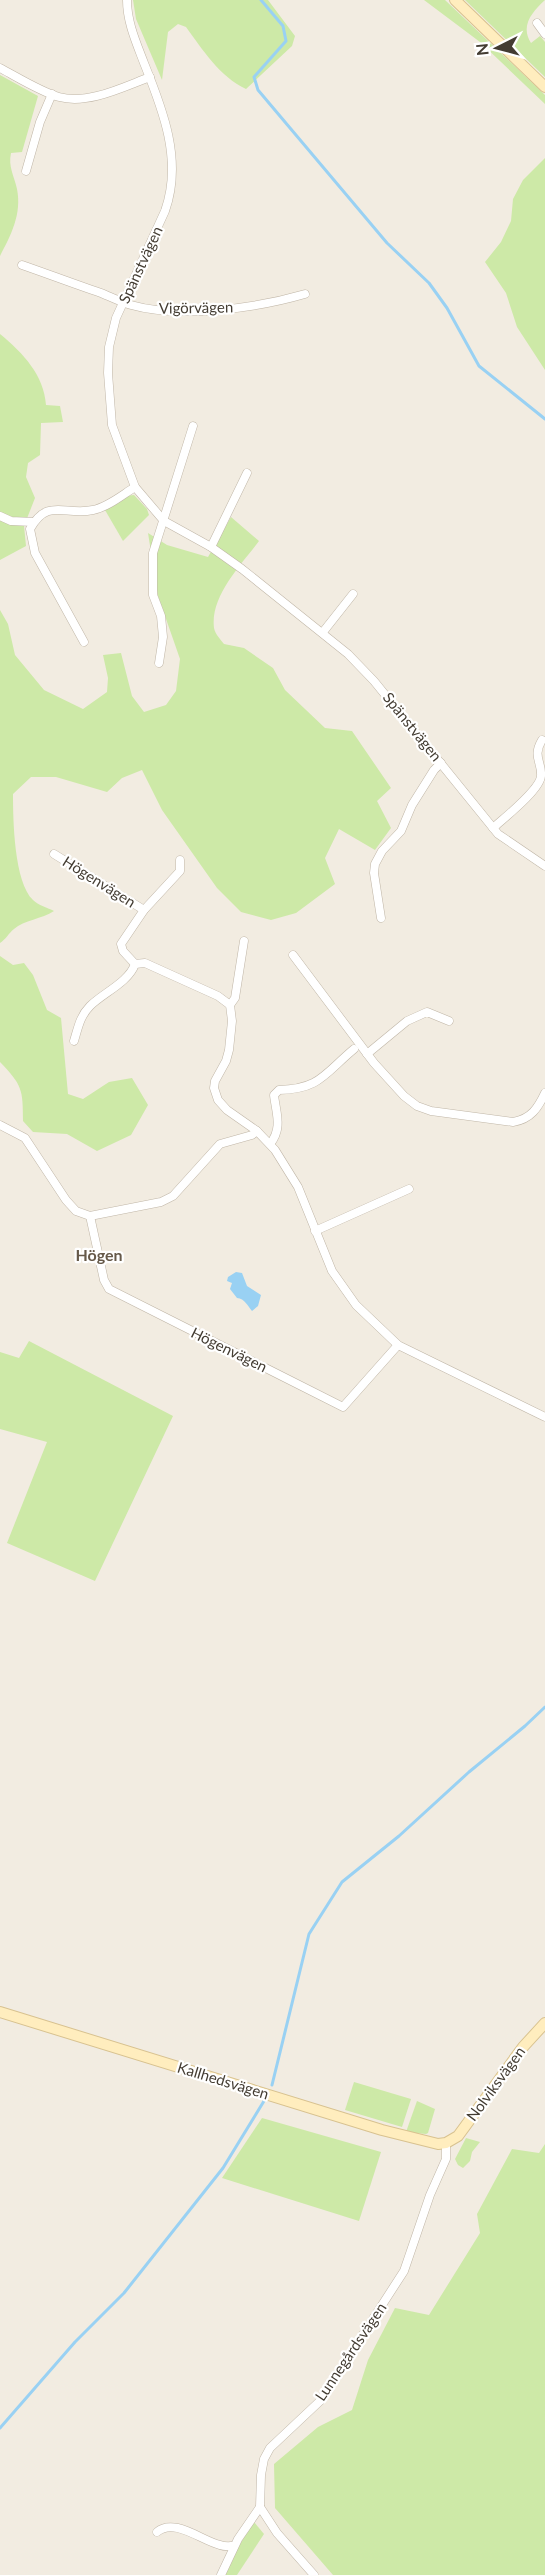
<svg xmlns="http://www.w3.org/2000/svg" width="545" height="2575" font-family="Lato,sans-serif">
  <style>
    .green { fill: #cde9a7 }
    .water { fill: #99d1f3 }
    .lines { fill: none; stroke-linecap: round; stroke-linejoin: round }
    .stream { stroke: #99d1f3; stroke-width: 3 }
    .street-casing { stroke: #c0b6a7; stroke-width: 9 }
    .secondary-casing { stroke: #d8c290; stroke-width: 12 }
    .street { stroke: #fff; stroke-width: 8 }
    .secondary { stroke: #ffedbe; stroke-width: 10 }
    .labels { text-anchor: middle; stroke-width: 4.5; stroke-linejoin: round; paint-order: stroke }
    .street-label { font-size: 15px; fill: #433c32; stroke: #fff }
    .neighbourhood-label { font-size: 16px; font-weight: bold; fill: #665949; stroke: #fff }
  </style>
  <rect width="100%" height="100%" fill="#f2ece1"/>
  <g class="green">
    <path d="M133,0H268L295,36L292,46L246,89C220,77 202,49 186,27L178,24L168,32L162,80L136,19Z"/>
    <polygon points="424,0 445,0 545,95 545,104 480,42"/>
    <path d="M465,0H545C532,12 520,26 531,43L540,36L545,42V77Z"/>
    <path d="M0,75L38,96L22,152L11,153C8,167 14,175 17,189C22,214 11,235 0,256Z"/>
    <polygon points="545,158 545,370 517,327 506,293 485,262 501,242 511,221 513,199 523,180"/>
    <path d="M0,334C23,353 44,375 46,405L60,406L63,422L41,423L40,455L28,463L26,477L35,498L24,526L26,546L0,560Z"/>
    <polygon points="134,495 147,509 149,515 123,541 105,510 125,496"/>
    <path d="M231,517L259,541C241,565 210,596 214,628C215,634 221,640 224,644L244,648L273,668L285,690L325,728L352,731L391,788L377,801L391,828L375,850L339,829L325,858L335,884L296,913L271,920L241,912L217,888L162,810L142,770L122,778L107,792L56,777H31L13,794C13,820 14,882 33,900C38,905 48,908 54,911C42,919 24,920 14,929C8,934 6,939 0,943V610L8,624L15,655L44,690L83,709L107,692L108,678L103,655L121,653L132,696L144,712L166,705L176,691L180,659L158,596L148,533L167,545L208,557Z"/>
    <path d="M0,956L13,965L24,963L33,975L47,1010L61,1018L68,1094L83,1099L109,1082L132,1078L148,1105L131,1135L97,1151L67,1134L33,1132L23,1121C23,1089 22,1085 0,1062Z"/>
    <polygon points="29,1341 173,1416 95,1581 7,1543 47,1442 0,1429 0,1352 19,1358"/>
    <polygon points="354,2082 411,2099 402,2127 345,2110"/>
    <polygon points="417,2101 435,2109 428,2133 426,2134 406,2132"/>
    <polygon points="262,2118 381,2152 359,2221 222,2178"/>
    <polygon points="466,2138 480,2142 472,2152 470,2161 463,2168 458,2165 455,2159"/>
    <polygon points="545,2144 545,2575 333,2575 275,2508 274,2464 318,2427 352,2410 368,2360 395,2308 429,2315 480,2233 477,2214 512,2149 539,2153"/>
    <polygon points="254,2522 264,2534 237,2575 225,2575 238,2547"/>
  </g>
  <path class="water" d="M236,1272L242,1273L247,1286L261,1295L258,1306L252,1311C247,1305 245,1299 237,1298L230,1289L232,1283L227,1281L228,1277Z"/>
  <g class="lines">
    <g class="stream">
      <polyline points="261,0 283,26 286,41 254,77 258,90 387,243 429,283 447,308 479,366 545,419"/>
      <polyline points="272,2085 309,1934 342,1882 399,1836 469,1772 525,1726 545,1707"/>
      <polyline points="0,2428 75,2342 124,2293 223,2168 264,2101"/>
    </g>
    <defs>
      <g id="street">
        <path d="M127,0C127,22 136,42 144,63C163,110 183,161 165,211L116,318L109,347L108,373L112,425L135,487L164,521L211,547L242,569L348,654L374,681L498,834L545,866"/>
        <polyline points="537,23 545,34"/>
        <path d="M0,68C17,77 41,92 59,97C88,105 123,87 150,77"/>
        <polyline points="26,171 40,122 52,94"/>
        <path d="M22,265C48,274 74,284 101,293C111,297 120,302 131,305C180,319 257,308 305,294"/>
        <polyline points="0,516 11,521 33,522"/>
        <polyline points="211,547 247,473"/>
        <polyline points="323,632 353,594"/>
        <path d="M84,642L35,553L30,529C48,497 64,516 93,510C108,507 122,495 135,487"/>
        <polyline points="159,663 163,637 161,616 153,595 153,553 193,426"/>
        <path d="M493,828C504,818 540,790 541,776C542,761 532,757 542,740"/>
        <polyline points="54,854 144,910"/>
        <polyline points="180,860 180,871 144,910 121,944 123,951 135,964 145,963 218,996 230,1005 232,1021 229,1050 226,1061 215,1081 214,1088 218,1100 227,1110 257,1131 275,1150 298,1187 332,1271 356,1305 398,1345 545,1417"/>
        <polyline points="381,918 374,873 375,864 382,851 401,831 412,805 434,770 441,763"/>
        <path d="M293,955L374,1063L404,1096L417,1106L431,1111L513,1122C531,1119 538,1108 545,1093"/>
        <polyline points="230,1005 235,998 244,941"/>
        <path d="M74,1041C78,1028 80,1016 90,1006C103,993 129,982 135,964"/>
        <polyline points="367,1054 407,1021 427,1012 449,1021"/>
        <polyline points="0,1125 25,1138 66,1200 76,1211 90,1216 161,1202 173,1196 220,1144 252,1135 257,1131"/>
        <path d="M270,1144C283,1128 276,1113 274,1095L279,1090C320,1089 324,1074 354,1049"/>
        <polyline points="90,1216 104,1280 109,1289 343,1407 398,1345"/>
        <polyline points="315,1231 409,1189"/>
        <polyline points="260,2507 277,2533 314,2575"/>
        <path d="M157,2532C174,2517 202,2541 220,2545C225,2547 230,2546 234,2546"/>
        <polyline points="221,2575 238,2539 260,2507 261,2475 264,2459 270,2448 320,2401 404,2271 430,2195 446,2159 446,2143"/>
      </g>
      <g id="secondary">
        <polyline points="455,0 545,87"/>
        <polyline points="0,2012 382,2130 438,2144 446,2143 458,2136 523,2047 545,2023"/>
      </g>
    </defs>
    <use href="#street" class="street-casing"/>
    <use href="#secondary" class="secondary-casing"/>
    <use href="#street" class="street"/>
    <use href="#secondary" class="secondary"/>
  </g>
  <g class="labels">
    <g class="street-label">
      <text transform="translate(141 265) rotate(-65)" y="5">Spänstvägen</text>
      <text transform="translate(196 308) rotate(-1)" y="5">Vigörvägen</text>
      <text transform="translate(412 727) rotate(51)" y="5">Spänstvägen</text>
      <text transform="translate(99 882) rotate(32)" y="5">Högenvägen</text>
      <text transform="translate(229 1350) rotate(26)" y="5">Högenvägen</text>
      <text transform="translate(223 2081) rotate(17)" y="5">Kallhedsvägen</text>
      <text transform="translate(496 2084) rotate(-54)" y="5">Nolviksvägen</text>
      <text transform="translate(351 2352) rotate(-56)" y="5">Lunnegårdsvägen</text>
    </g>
    <g class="neighbourhood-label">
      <text x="99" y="1261">Högen</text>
    </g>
  </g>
  <g transform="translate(497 48) rotate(264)" stroke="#ffffff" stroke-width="4.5" paint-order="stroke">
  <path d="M0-4.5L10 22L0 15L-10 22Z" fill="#433c32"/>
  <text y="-9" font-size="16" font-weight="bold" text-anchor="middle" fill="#433c32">N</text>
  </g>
</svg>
